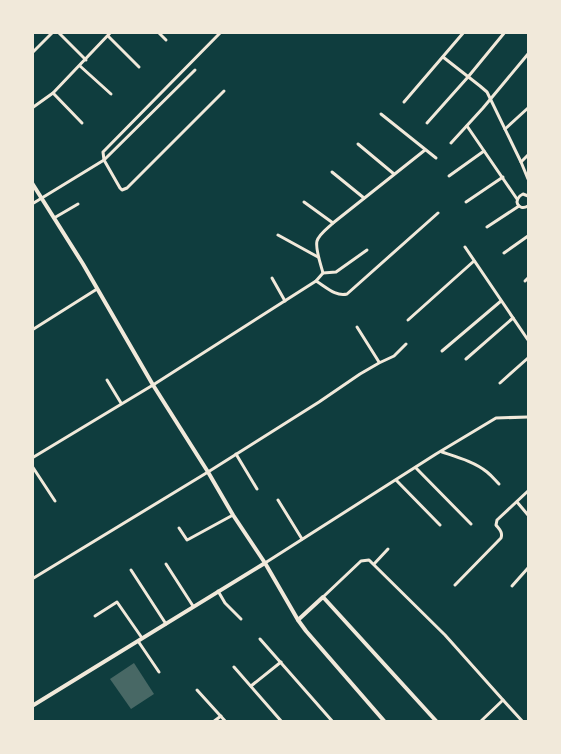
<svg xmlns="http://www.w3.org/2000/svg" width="561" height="754" font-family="'IBM Plex Sans',sans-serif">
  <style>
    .building { fill: #486865 }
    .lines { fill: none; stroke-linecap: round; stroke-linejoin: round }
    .minor { stroke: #f1e9da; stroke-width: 3 }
    .tertiary { stroke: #f1e9da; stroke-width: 4 }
  </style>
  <rect width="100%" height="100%" fill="#0f3d3e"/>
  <polygon class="building" points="134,663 154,694 131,709 110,679"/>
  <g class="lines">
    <g class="minor">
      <polyline points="58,32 86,60"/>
      <polyline points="158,32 166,40"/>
      <polyline points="221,32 103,152 104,160 120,188 122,190 127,188 224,91"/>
      <polyline points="108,36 139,67"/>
      <polyline points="32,53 53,32"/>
      <polyline points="443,57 480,86 487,92 521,162 528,179"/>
      <polyline points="80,66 111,94"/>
      <polyline points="53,93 82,123"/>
      <polyline points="404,102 464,32"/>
      <polyline points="32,108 53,93 111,32"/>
      <polyline points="381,114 436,158"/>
      <polyline points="427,123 468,77 505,32"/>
      <polyline points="467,126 517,199"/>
      <polyline points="505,129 528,108"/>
      <polyline points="451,143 483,108 528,54"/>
      <polyline points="358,144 394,174"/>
      <polyline points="521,162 528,155"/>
      <polyline points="332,172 364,198"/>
      <polyline points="449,176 484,151"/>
      <path d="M528,196L523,194C512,199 518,212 528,206"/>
      <polyline points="304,202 333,223"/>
      <polyline points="466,202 503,177"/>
      <polyline points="32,204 104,160 195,70"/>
      <polyline points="54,218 78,204"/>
      <polyline points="487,227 519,206"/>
      <polyline points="278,235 318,257"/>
      <polyline points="465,247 528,340"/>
      <polyline points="504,253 528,236"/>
      <path d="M323,273C321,265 315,249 317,241C319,234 328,228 333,223L425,150"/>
      <polyline points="272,278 285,301"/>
      <path d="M316,281C326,287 336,297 347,294L438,213"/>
      <polyline points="525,281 528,278"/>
      <polyline points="408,320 474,261"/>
      <polyline points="357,327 379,362"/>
      <polyline points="32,330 97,289"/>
      <polyline points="442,351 501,301"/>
      <polyline points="466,359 513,318"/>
      <polyline points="107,380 121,403"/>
      <polyline points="500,383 528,358"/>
      <path d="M442,452C457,457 475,462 487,472C492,476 495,480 499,484"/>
      <polyline points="236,454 257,489"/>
      <polyline points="32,458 153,385 316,281 323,273 336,272 367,250"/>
      <polyline points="32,466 55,501"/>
      <polyline points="416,468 471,524"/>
      <polyline points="396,480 440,525"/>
      <polyline points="278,500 302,539"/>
      <polyline points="517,502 528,515"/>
      <polyline points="179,528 187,540 189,539 233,515"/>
      <polyline points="265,563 436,454 496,418 528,417"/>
      <polyline points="166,564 193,606"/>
      <polyline points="374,564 388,549"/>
      <polyline points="131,570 166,624"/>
      <polyline points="32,579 208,472 319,402 360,374 379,363 394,356 406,344"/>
      <path d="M455,585L501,538C503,532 499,529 496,525L497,520L528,491"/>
      <polyline points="512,586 528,568"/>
      <polyline points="218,591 225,603 241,619"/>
      <polyline points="323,597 361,561 369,560 445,635 503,700 523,722"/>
      <polyline points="95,616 117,602 142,638"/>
      <polyline points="260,639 333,722"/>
      <polyline points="138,641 159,672"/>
      <polyline points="234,667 282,722"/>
      <polyline points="251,686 281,662"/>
      <polyline points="197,690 226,722"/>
      <polyline points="213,722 221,716"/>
      <polyline points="480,722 503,700"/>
    </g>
    <g class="tertiary">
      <polyline points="32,183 83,264 153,385 208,472 233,515 265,563 298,620 306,631 385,722"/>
      <polyline points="298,620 323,597 437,722"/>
      <polyline points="32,706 265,563"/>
    </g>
  </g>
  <rect width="561" height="754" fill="none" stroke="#f1e9da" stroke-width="68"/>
</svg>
